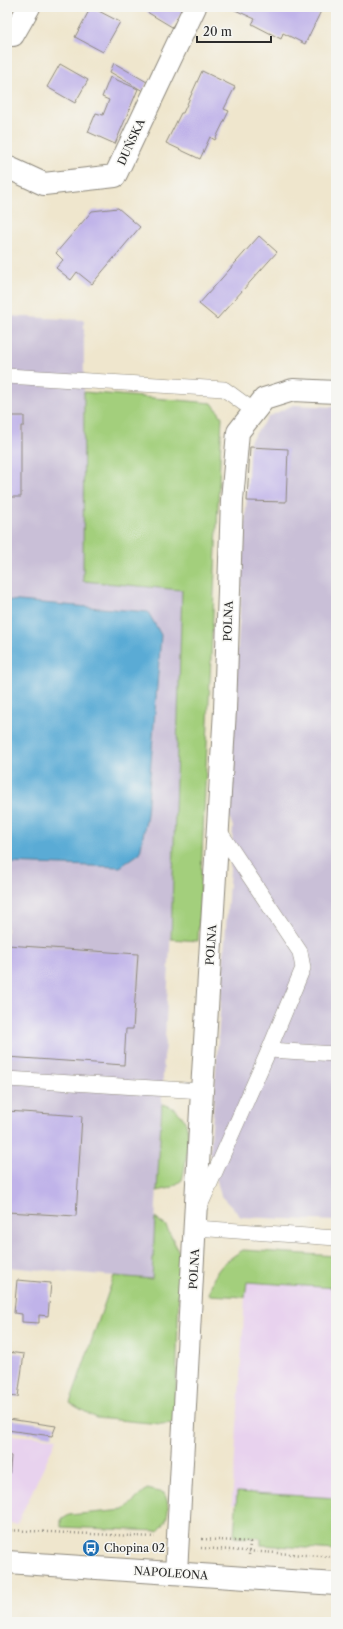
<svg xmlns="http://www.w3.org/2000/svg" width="343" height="1629" font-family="'Libre Caslon Text',serif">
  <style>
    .built { fill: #e8d2ee }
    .industrial { fill: #c9bfd7 }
    .green { fill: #a3cf7b; stroke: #677d53 }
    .water { fill: #5aabd5; stroke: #426b80 }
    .building { fill: #c0b3e9 }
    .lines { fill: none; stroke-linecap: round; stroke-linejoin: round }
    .lane-casing { stroke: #8d887c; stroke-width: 16 }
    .street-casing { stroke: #8d887c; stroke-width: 24 }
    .secondary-casing { stroke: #8d887c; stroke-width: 24 }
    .path { stroke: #8d887c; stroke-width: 2.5; stroke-dasharray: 1 3; stroke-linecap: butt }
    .lane { stroke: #fff; stroke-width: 15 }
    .street { stroke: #fff; stroke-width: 22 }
    .secondary { stroke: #fff; stroke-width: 22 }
    .labels { text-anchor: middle; stroke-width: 3; stroke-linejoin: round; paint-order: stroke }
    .street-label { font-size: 11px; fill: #2b2b2b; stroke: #f6f6f2 }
    .poi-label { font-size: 11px; fill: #2b2b2b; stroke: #f6f6f2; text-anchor: start }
  </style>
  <rect width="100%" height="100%" fill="#f6f6f2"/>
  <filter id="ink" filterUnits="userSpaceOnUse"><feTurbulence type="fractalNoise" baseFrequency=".025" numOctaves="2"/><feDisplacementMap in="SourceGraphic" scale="8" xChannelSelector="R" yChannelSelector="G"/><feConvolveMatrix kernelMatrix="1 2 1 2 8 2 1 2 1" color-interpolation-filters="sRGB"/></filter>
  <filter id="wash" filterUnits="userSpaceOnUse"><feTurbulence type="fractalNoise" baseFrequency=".012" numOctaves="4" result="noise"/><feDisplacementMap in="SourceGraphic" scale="16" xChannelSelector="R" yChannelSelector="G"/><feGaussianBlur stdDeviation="0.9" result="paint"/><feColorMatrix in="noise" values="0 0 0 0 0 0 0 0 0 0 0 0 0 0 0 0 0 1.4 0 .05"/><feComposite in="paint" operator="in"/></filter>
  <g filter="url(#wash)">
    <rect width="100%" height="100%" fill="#efe6cd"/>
    <g class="built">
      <polygon points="246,1282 336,1288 336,1511 232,1504"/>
      <polygon points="7,1435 57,1438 17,1524 7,1523"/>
    </g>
    <g class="industrial">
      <polygon points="7,316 84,320 83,581 182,590 173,891 152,1279 7,1267"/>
      <polygon points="293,405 336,407 336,1221 241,1217 221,1196 210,1154 233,827 228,813 250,441 268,417"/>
    </g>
    <g class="green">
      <polygon points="84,392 212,403 222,417 198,941 171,939 182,590 83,581"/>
      <path d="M162,1104C173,1106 185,1115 187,1128C190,1139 185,1169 182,1180L171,1188L157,1191Z"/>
      <polygon points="155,1218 166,1226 180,1254 175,1423 161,1424 96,1418 70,1403 114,1276 152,1279"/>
      <path d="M243,1250L336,1256V1288L247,1282L245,1297L209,1295C213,1271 223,1262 243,1250Z"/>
      <path d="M147,1489L164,1493C171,1506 169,1521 158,1531L61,1527V1520L69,1515L124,1510Z"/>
      <polygon points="237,1492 336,1498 336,1550 261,1545 261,1538 234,1537"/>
    </g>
    <polygon class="water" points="7,600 148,612 161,635 147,814 140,853 120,867 7,863"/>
    <g id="blocks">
      <g class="building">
        <polygon points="91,7 120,22 103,52 75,37"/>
        <polygon points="150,7 178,7 183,10 172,27 147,12"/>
        <polygon points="234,7 313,7 321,11 305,44 283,33 281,39 252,24 255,19 233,9"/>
        <polygon points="114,63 147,82 143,91 110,72"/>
        <polygon points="60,64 88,80 75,103 47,87"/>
        <polygon points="202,71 235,87 224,109 229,111 215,140 210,137 200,159 166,143 181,113 183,113"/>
        <polygon points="110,77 138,89 115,144 88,132 96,113 103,115 109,100 102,97"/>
        <polygon points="118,208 140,227 92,284 77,272 71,280 56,268 63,260 56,253 92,211"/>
        <polygon points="259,236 277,252 217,319 199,304"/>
        <polygon points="7,416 24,416 24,426 21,426 21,497 7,497"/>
        <polygon points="250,447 288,449 286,502 247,501"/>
        <polygon points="7,945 138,954 133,1029 126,1029 124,1065 7,1057"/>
        <polygon points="7,1111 82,1116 76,1216 7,1212"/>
        <polygon points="17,1280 51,1283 48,1316 39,1315 39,1323 22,1322 22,1314 14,1313"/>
        <polygon points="7,1352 24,1354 18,1397 7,1396"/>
        <polygon points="8,1419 56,1426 52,1436 7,1430"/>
        <polygon points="7,1455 11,1456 8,1493 7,1493"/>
      </g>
    </g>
  </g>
  <g filter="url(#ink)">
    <use href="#blocks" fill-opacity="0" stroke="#8d887c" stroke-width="1"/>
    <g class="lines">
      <defs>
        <g id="lane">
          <polyline points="7,376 224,389 254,411"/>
          <polyline points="218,829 300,952 303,968 269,1050 336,1054"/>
          <polyline points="7,1079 202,1091"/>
          <polyline points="200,1206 269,1050"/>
          <polyline points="196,1228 336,1238"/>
        </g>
        <g id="street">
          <polyline points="7,32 13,35 29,7"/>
          <polyline points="7,167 44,184 115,176 195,7"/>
          <polyline points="176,1573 202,1091 225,710 232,500 238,432 264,399 293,390 336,392"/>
        </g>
        <polyline id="secondary" points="7,1562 336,1584"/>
      </defs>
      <use href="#lane" class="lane-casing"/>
      <use href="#street" class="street-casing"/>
      <use href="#secondary" class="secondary-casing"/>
      <g class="path">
        <polyline points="7,1530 155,1537"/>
        <polyline points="202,1539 250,1542 249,1555"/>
        <polyline points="201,1548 336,1557"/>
      </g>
      <use href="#lane" class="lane"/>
      <use href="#street" class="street"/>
      <use href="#secondary" class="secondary"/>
    </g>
  </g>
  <defs>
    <symbol id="bus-disc" viewBox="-11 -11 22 22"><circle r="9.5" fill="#1f6fb2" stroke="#f6f6f2"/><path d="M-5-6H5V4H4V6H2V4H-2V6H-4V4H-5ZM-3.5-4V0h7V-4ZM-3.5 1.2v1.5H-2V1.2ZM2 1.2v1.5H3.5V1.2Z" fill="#fff"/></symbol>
  </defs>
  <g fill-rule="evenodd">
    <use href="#bus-disc" x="81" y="1538" width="20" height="20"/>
  </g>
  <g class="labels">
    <g class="street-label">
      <text transform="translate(131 142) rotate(-65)" y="4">DUŃSKA</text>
      <text transform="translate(228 621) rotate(-88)" y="4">POLNA</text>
      <text transform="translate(211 945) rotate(-86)" y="4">POLNA</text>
      <text transform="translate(194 1269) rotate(-87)" y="4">POLNA</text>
      <text transform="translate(171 1573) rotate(4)" y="4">NAPOLEONA</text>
    </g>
    <g class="poi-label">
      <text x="104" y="1552">Chopina 02</text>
    </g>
  </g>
  <rect width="343" height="1629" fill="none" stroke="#f6f6f2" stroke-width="24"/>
  <path d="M197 36v6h74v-6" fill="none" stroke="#2b2b2b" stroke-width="2"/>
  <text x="203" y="36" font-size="12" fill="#2b2b2b" stroke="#f6f6f2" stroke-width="3" paint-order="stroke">20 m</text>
</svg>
